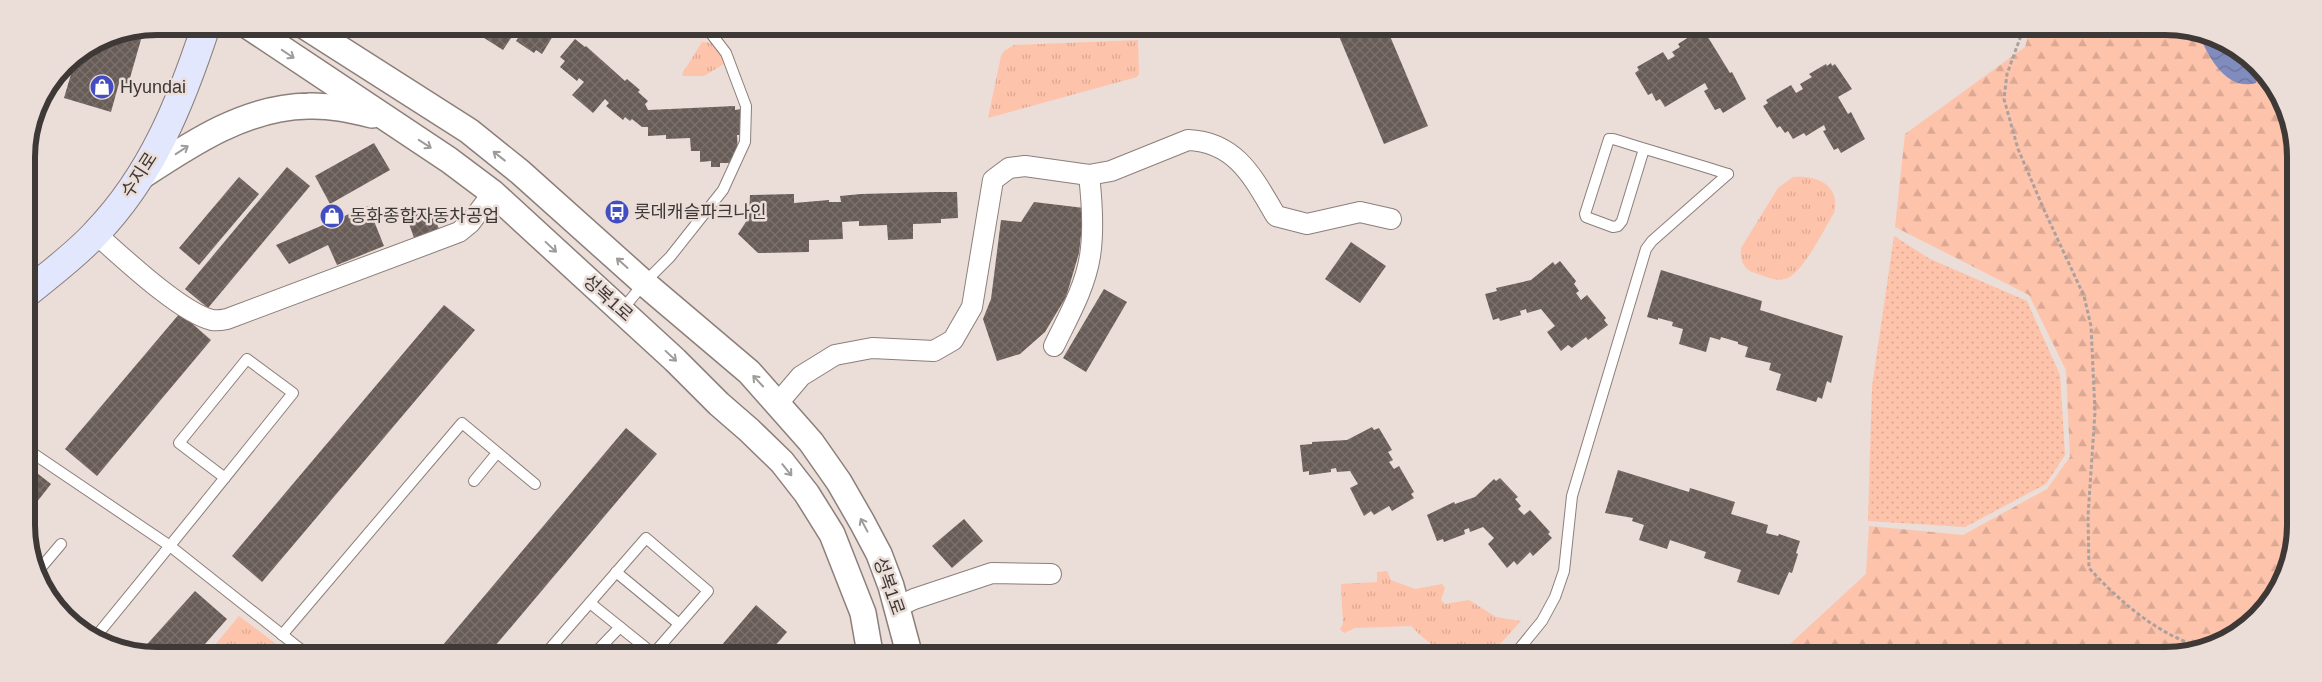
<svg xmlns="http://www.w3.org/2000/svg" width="2322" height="682" font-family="Arial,'Noto Sans KR',sans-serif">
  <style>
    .grass { fill: url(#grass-dots) }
    .forest { fill: url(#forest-firs) }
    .park { fill: url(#park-tufts) }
    .water { fill: url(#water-waves) }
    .building { fill: url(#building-cross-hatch) }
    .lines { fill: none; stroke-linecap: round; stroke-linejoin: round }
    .service-casing { stroke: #8c7f7a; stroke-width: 12 }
    .minor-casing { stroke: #8c7f7a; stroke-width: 22 }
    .tertiary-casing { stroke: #8c7f7a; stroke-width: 28 }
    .secondary-casing { stroke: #8c7f7a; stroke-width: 30 }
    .path { stroke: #aca19c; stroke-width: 3; stroke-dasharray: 4 2.5; stroke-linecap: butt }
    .service { stroke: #fff; stroke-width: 10 }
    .minor { stroke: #fff; stroke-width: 20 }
    .tertiary { stroke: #fff; stroke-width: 25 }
    .secondary { stroke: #e2e7fe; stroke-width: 28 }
    .oneway { stroke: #9e9c9a }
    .labels { text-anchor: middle; stroke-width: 5; stroke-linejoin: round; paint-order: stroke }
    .poi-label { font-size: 18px; fill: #3e3836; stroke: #ebddd7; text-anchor: start }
    .street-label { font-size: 18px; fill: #3e3836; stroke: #ebddd7 }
    .rim { fill: none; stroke: #3e3836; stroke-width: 6 }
  </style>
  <defs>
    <pattern id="grass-dots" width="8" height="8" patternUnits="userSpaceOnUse" patternTransform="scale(1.25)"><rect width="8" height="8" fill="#fec3ab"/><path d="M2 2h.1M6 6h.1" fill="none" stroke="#dba894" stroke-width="1.8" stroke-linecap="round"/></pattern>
    <pattern id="forest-firs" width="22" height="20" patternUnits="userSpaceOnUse" patternTransform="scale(1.25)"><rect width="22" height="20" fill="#fec3ab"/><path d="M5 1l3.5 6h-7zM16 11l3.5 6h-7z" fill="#dba894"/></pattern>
    <pattern id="park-tufts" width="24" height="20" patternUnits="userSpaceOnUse" patternTransform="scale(1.25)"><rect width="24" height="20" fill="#fec3ab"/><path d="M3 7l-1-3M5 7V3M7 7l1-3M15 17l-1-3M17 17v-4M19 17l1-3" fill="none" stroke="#dba894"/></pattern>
    <pattern id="water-waves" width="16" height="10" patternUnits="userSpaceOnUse" patternTransform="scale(1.25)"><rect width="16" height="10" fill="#808cbe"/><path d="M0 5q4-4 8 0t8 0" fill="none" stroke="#6a739b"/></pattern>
    <pattern id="building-cross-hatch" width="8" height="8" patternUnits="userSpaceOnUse" patternTransform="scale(1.25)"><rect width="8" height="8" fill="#685c57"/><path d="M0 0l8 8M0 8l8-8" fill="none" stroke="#7b716d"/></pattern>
  </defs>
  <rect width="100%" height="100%" fill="#ebddd7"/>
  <polygon class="grass" points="1894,236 1930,259 2027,301 2060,375 2065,455 2046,484 1965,527 1868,521 1872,387"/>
  <polygon class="forest" points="2030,30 2198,31 2263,71 2293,132 2291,558 2251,623 2215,646 2173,655 1778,655 1866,574 1869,526 1963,535 2047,489 2070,457 2066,370 2029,295 1895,227 1905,134 2025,47"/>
  <g class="park">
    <polygon points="1138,40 1139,74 1137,77 988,118 1001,56 1004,51 1014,45"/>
    <polygon points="702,42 713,43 727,62 704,76 683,76 682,74"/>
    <path d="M1793,177C1817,175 1841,185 1834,213C1824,229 1802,275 1785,279C1776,282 1764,276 1755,273C1743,270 1740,259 1741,248L1778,188Z"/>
    <path d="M1387,571L1391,580L1415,589L1442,584L1445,588L1441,600L1445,604L1469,600L1496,617L1521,621L1491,654C1448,654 1443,658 1411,626L1355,628L1344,633L1340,629L1343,624L1341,584L1377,582V572Z"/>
    <polygon points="239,616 287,652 209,652"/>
  </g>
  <path class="water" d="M2198,31L2261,70L2256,83C2226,92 2206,54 2198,31Z"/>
  <g class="building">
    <polygon points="486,27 551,27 556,31 542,54 536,50 534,53 516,41 518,38 513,35 503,50 481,36"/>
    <polygon points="144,29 128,85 119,83 111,112 64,98 76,57 107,36"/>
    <polygon points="1336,29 1387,29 1428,126 1384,144"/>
    <polygon points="1700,30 1703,35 1706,34 1730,73 1732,72 1746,99 1723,113 1720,108 1715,110 1704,91 1708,89 1705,83 1665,107 1660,99 1656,101 1652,93 1648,95 1635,73 1639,70 1637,67 1663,52 1668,60 1675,56 1672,52 1680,47 1678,44"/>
    <polygon points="575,39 585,47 586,46 625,81 627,79 640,90 638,92 648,101 645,104 648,110 735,106 735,110 741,109 742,135 737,135 738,153 733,153 733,163 720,163 720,167 711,167 711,161 700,162 700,151 691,151 690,138 666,139 666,135 648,136 648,127 642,127 632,119 630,121 625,117 623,120 606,106 609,103 605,99 593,113 572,95 584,82 579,78 577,81 560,67 565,61 560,57"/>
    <polygon points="1831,63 1832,66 1835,64 1852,89 1838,97 1848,114 1851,112 1865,139 1841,153 1838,148 1834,150 1823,131 1826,130 1824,125 1806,136 1804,133 1793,139 1788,131 1785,133 1780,126 1777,128 1763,106 1768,103 1766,100 1791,85 1796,93 1803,89 1800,84 1812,77 1809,74 1826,64 1827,66"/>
    <polygon points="374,143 390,170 330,204 315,176"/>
    <polygon points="287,167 310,186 208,308 185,289"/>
    <polygon points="239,177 259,194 199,265 179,248"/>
    <polygon points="937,192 957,192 958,218 941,219 941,223 913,224 913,239 888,240 887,225 859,226 859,221 842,222 843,239 809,240 809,252 758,253 738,234 749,217 750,195 794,194 794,203 829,200 829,202 841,202 840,196 861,194"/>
    <polygon points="1034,202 1084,208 1079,253 1066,297 1045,332 1020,354 997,361 983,319 991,299 1001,220 1021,222"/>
    <polygon points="368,206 384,246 337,265 328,245 289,264 276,245"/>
    <polygon points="431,209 439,229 414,238 407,218"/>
    <polygon points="1351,242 1386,266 1360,303 1325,279"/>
    <polygon points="1560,261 1576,281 1574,284 1579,291 1576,293 1581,300 1587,295 1606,318 1604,320 1608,325 1588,340 1586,337 1572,348 1568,345 1561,351 1547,332 1555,326 1541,309 1527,313 1526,309 1520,311 1521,315 1500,321 1499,318 1493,320 1485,294 1497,291 1496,288 1531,280 1553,262 1555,265"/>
    <polygon points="1661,270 1762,301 1760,310 1843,336 1831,383 1827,381 1822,399 1818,397 1816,402 1776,390 1781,374 1769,370 1771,363 1745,357 1748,347 1738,344 1738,342 1721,337 1720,340 1710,337 1706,352 1679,344 1683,329 1672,326 1673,322 1658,318 1658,320 1647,317"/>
    <polygon points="1104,289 1127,302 1086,372 1063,358"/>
    <polygon points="444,305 475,330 262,582 232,556"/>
    <polygon points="180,313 211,340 97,476 65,449"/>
    <polygon points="1372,427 1374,430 1379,428 1392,450 1388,452 1393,460 1389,462 1394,469 1399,466 1414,492 1411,494 1414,498 1392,511 1389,506 1374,515 1371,511 1364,516 1350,488 1358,484 1350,471 1337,472 1336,468 1331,469 1331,472 1309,475 1309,471 1303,472 1300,445 1312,444 1312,442 1347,440"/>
    <polygon points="626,428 657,454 490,652 437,652"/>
    <polygon points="28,466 51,484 29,512 28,495"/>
    <polygon points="1618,470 1689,492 1690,488 1735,502 1731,514 1768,525 1766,533 1778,536 1779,534 1800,541 1796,553 1798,554 1792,573 1789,572 1779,595 1737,582 1741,570 1704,558 1706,552 1670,540 1667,549 1639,540 1644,525 1632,521 1633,518 1605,513"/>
    <polygon points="1500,478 1518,497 1515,499 1521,506 1518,509 1524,515 1530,510 1550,532 1548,534 1552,538 1533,556 1530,552 1517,565 1514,561 1507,568 1488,544 1494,538 1483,527 1470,532 1469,528 1464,530 1465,534 1444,542 1443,539 1437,541 1427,515 1454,502 1455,504 1475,497 1494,479 1496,481"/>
    <polygon points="964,519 983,541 952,568 932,546"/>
    <polygon points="195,591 227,619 198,652 141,651"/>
    <polygon points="756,605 787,632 769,653 715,653"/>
  </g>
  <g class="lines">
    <defs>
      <g id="service">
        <path d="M1644,149L1622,221L1618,226L1613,227L1586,217L1585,214L1609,139H1613C1651,151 1690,162 1728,174"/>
        <polyline points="622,310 644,283 670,257 723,190 745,142 746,106 726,53 706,27"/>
        <polyline points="28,450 170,546 304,652"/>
        <polyline points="474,481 497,453"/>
        <polyline points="39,570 61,544"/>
        <polyline points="616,572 679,624"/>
        <polyline points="590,603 651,652"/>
        <path d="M97,635C163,555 228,474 293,393L247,359L179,443L225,478"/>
        <polyline points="282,635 462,423 535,484"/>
        <polyline points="547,652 646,538 708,591 655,652"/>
        <polyline points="596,652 620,627"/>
        <polyline points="1515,654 1542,621 1555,597 1564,571 1572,496 1646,249 1652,241 1728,174"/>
      </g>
      <g id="minor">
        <path d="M96,234C121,256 181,313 212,320C217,321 222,320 227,319L459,232L470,223L493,193"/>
        <path d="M1054,346C1068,317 1085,288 1090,256C1094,230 1092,201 1089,175"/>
        <path d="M778,403L801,376L835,355L872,348L934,351L953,340L972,307L993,180L1009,168L1025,166L1089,175L1111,171L1188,140C1237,142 1254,179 1276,216L1307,224L1360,212L1391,219"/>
        <polyline points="897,607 914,599 992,573 1051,574"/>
      </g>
      <g id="tertiary">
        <polyline points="248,26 449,160 493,193 675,360 719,404 749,430 782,462 807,494 832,534 863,613 870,653"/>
        <polyline points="306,27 469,131 520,172 644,283 749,372 811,442 839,482 862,522 879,554 891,586 909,653"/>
        <path d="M142,176C192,143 246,107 308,106C330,105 351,110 372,115"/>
      </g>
      <path id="secondary" d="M27,293C50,274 76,255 96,233C152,175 181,102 206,26"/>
    </defs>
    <use href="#service" class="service-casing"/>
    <use href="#minor" class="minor-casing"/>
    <use href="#tertiary" class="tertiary-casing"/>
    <use href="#secondary" class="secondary-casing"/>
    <path class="path" d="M2023,30L2007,74L2004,99L2018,149L2045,212L2084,296L2091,326L2095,412L2088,516L2089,568C2120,602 2159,636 2204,648"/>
    <use href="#service" class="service"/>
    <use href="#minor" class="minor"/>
    <use href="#tertiary" class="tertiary"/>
    <use href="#secondary" class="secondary"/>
  </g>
  <defs><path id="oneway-shaft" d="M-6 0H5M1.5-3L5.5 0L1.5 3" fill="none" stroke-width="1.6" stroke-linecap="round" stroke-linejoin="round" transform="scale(1.25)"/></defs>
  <g class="oneway">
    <use href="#oneway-shaft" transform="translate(288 54) rotate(34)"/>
    <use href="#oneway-shaft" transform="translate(425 144) rotate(33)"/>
    <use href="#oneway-shaft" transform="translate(182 150) rotate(-33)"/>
    <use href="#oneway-shaft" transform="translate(499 156) rotate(-142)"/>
    <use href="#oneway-shaft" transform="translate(551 247) rotate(43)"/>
    <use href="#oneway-shaft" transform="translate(622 263) rotate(-138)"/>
    <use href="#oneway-shaft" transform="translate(671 356) rotate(43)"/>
    <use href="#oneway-shaft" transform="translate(758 381) rotate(-133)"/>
    <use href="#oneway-shaft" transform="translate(787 470) rotate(51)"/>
    <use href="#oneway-shaft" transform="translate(864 525) rotate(-118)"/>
  </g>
  <defs>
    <symbol id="shop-disc" viewBox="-11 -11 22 22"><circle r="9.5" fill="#434dc2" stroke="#ebddd7"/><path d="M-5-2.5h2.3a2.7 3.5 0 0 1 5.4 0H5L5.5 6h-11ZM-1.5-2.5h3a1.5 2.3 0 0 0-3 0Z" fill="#fff"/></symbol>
    <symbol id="bus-disc" viewBox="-11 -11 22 22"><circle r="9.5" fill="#434dc2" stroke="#ebddd7"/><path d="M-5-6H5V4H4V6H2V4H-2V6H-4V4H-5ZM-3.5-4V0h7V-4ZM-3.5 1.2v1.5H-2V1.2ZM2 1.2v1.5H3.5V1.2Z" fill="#fff"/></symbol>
  </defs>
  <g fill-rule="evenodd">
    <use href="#shop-disc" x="88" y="73" width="28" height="28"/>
    <use href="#bus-disc" x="603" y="198" width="28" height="28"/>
    <use href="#shop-disc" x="318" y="202" width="28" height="28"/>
  </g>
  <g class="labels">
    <g class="poi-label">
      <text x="120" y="93">Hyundai</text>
      <text x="634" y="218">롯데캐슬파크나인</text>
      <text x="350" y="222">동화종합자동차공업</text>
    </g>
    <g class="street-label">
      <text transform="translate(139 175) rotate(-57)" y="6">수지로</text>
      <text transform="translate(608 298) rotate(42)" y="6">성복1로</text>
      <text transform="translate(889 586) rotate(71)" y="6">성복1로</text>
    </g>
  </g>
  <path d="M0 0H2322V682H0ZM157 35H2165A122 122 0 0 1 2287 157V525A122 122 0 0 1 2165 647H157A122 122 0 0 1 35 525V157A122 122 0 0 1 157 35Z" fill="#ebddd7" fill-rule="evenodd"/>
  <path class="rim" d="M157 35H2165A122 122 0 0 1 2287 157V525A122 122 0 0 1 2165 647H157A122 122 0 0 1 35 525V157A122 122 0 0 1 157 35Z"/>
</svg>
